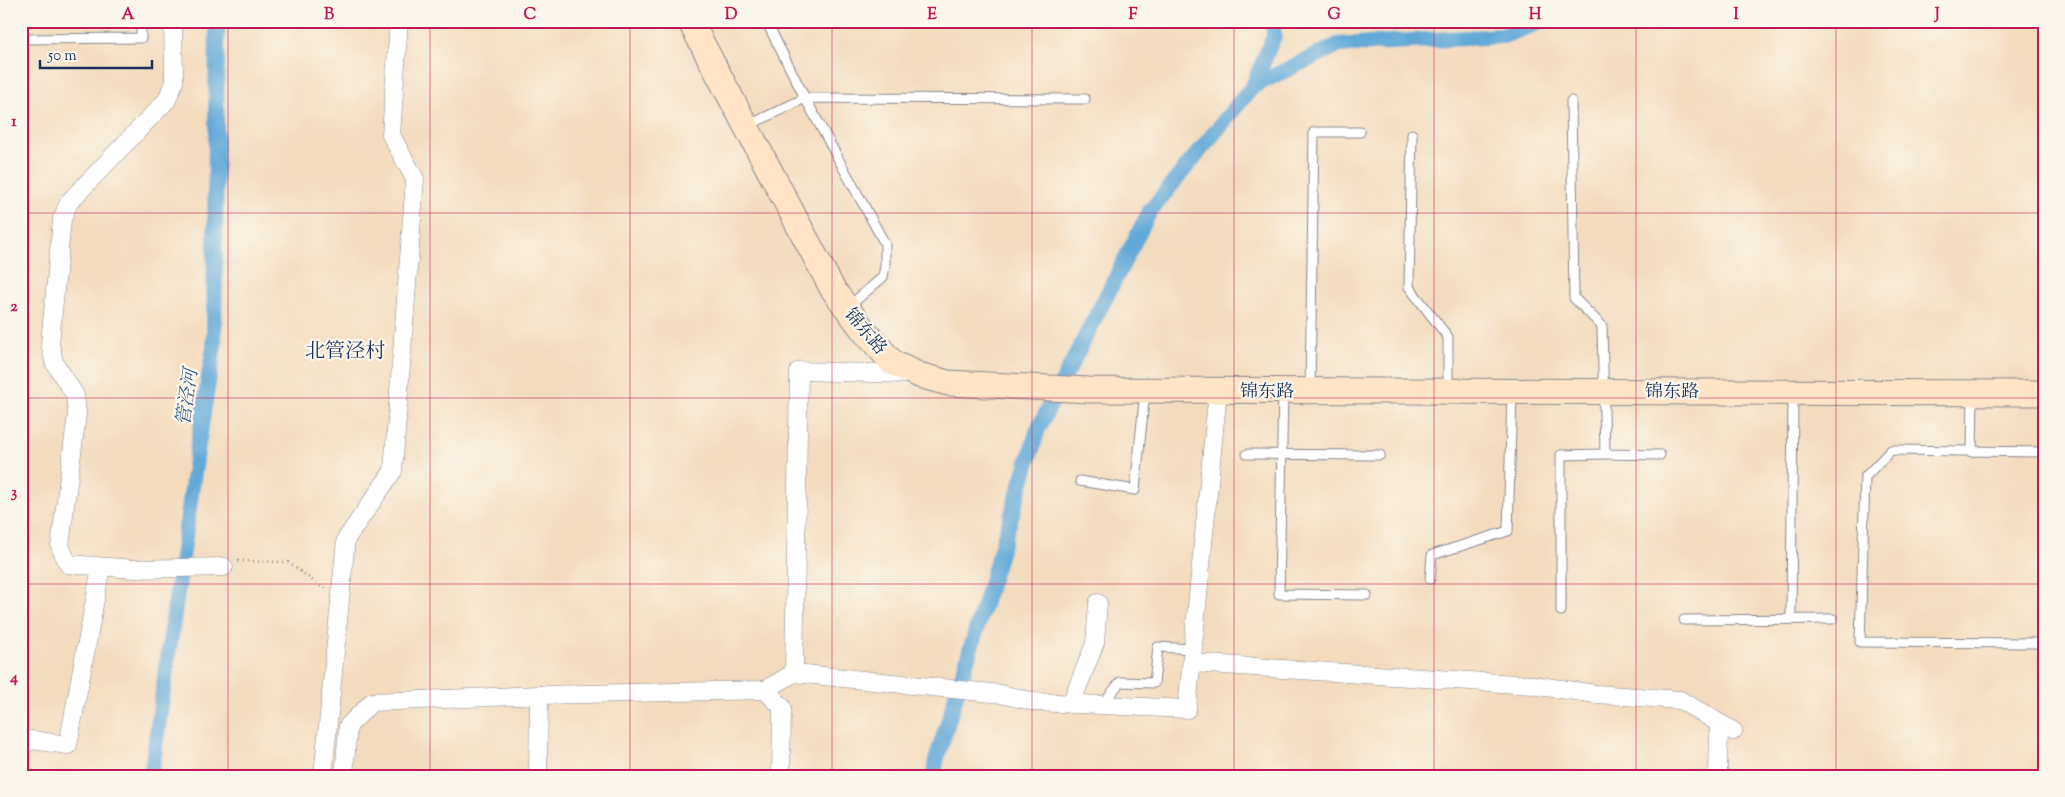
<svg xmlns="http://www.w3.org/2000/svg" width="2065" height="797" font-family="'Sorts Mill Goudy','Noto Serif SC',serif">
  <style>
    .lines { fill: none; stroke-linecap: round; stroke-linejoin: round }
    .canal { stroke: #62a9d8; stroke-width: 16 }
    .lane-casing { stroke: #87868e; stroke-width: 11 }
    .street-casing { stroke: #87868e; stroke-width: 19 }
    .secondary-casing { stroke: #87868e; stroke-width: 27 }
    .path { stroke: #87868e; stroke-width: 2.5; stroke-dasharray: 1 4; stroke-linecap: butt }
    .lane { stroke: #fff; stroke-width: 9 }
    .street { stroke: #fff; stroke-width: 18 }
    .secondary { stroke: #ffe4c6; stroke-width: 25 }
    .grid { fill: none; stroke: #c2185b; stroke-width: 1; stroke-opacity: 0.55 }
    .labels { text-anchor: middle; stroke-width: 4.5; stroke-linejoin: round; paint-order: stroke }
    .street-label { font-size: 18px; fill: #1b2f5e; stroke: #fbf7ec }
    .water-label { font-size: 19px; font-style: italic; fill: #345a89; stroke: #fbf7ec }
    .quarter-label { font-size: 20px; fill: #1b2f5e; stroke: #fbf7ec }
    .neatline { fill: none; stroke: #c2185b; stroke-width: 2 }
    .grid-label { font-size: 16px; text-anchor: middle; font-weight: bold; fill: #c2185b }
  </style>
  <rect width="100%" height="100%" fill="#fbf7ec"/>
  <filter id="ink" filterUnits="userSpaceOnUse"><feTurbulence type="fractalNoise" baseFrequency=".02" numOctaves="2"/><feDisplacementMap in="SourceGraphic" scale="10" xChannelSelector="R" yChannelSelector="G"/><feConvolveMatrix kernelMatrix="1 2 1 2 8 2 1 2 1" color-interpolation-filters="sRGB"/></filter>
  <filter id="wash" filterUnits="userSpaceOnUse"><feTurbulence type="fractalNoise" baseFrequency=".0096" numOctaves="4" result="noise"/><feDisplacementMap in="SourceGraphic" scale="20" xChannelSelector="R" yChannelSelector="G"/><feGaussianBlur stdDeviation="1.12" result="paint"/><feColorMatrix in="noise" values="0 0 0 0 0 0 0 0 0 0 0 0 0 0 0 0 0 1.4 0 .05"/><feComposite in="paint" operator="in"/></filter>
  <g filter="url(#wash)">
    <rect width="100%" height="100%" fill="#f3dcbe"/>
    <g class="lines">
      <g class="canal">
        <polyline points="1253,86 1274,36 1273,21"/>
        <polyline points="151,776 198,445 214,346 217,21"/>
        <polyline points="934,776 936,761 1038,429 1150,211 1253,86 1338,45 1503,36 1543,21"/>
      </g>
    </g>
  </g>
  <g filter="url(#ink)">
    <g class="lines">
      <defs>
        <g id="lane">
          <polyline points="766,21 805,98 885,244 885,266 883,277 848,307"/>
          <polyline points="21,39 141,38 141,21"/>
          <polyline points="1571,101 1574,298 1602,326 1605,454 1660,455"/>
          <polyline points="747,126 805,98 1085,99"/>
          <polyline points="1412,134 1409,287 1448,337 1448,391"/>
          <polyline points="1310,390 1314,132 1360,132"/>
          <polyline points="1283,392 1279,594 1367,595"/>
          <polyline points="1972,452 1973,395"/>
          <polyline points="2044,452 1891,450 1865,477 1860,642 2044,643"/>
          <polyline points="1247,454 1380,455"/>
          <polyline points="1080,481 1135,490 1145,392"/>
          <polyline points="1430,579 1432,555 1508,531 1512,394"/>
          <polyline points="1561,611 1561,455 1605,454"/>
          <polyline points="1791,618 1793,395"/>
          <polyline points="1684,620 1833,619"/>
          <polyline points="1103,704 1120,682 1154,683 1158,647 1193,649"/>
        </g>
        <g id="street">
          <polyline points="173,21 174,82 167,100 69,202 62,219 50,343 54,362 75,395 77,414 60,546 68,564 135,569 224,567"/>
          <polyline points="1192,663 1532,685 1596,694 1680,700 1733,731"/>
          <polyline points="794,673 1001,694 1035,702 1187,709 1218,390"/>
          <polyline points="765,690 794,673 799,371 910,374"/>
          <polyline points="1071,704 1095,643 1098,603"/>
          <polyline points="21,746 31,740 68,745 101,567"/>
          <polyline points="323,776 346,539 393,471 415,179 391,135 399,21"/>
          <polyline points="344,776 348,726 372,702 539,695 765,690 782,707 781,776"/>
          <polyline points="538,776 539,695"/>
          <polyline points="1718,776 1719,723"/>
        </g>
        <polyline id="secondary" points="690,21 832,288 864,331 893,363 919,375 948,383 1089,390 2044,393"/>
      </defs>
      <use href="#lane" class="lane-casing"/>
      <use href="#street" class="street-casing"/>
      <use href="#secondary" class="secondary-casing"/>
      <g class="path">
        <polyline points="238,561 288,562 321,587 327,587"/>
        <polyline points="1463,769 1464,776"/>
      </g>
      <use href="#lane" class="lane"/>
      <use href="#street" class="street"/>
      <use href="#secondary" class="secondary"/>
    </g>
  </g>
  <path class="grid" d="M228,21V776M430,21V776M630,21V776M832,21V776M1032,21V776M1234,21V776M1434,21V776M1636,21V776M1836,21V776M21,213H2044M21,398H2044M21,584H2044"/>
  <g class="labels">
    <g class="street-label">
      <text transform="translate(866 331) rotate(50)" y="6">锦东路</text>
      <text x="1267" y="397">锦东路</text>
      <text x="1672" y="397">锦东路</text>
    </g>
    <g class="water-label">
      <text transform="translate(186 397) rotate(-82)" y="7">管泾河</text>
    </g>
    <g class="quarter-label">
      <text x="345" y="357">北管泾村</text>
    </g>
  </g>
  <rect width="2065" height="797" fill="none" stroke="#fbf7ec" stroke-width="55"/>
  <path d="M40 60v8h112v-8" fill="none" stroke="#1b2f5e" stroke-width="2.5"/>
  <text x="48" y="60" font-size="15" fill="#1b2f5e" stroke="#fbf7ec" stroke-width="4" paint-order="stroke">50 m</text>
  <rect x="28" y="28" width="2010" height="742" class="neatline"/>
  <g class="grid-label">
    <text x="128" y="19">A</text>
    <text x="329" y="19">B</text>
    <text x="530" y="19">C</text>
    <text x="731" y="19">D</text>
    <text x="932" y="19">E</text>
    <text x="1133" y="19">F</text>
    <text x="1334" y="19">G</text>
    <text x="1535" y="19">H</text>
    <text x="1736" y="19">I</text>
    <text x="1937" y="19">J</text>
    <text x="14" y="126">1</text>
    <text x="14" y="311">2</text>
    <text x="14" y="497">3</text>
    <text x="14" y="682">4</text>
  </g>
</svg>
